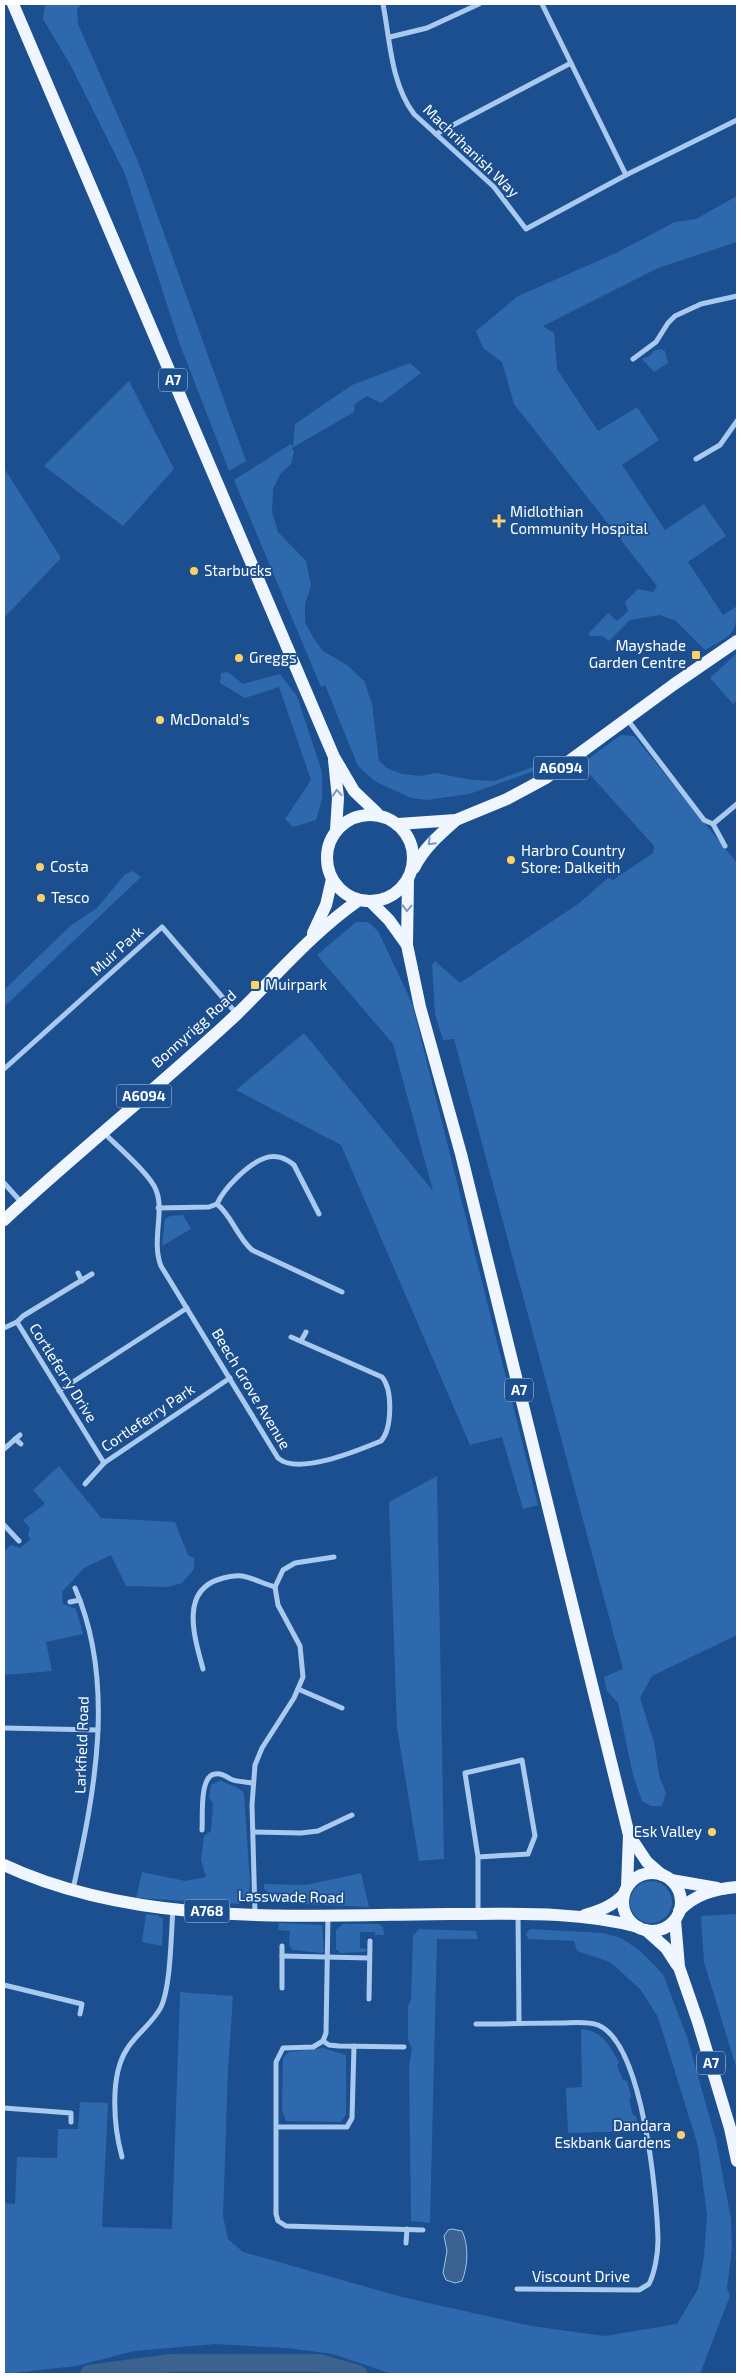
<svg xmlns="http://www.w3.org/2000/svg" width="741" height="2378" font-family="'Exo 2',sans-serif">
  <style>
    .green { fill: #2e69ad }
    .water { fill: #3c6290; stroke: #9cc4f0 }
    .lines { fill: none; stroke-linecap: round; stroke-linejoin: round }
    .river { stroke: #3c6290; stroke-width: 18 }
    .street { stroke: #a9c9ee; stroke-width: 5 }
    .primary { stroke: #f0f6ff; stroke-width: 12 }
    .oneway { stroke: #7b9ac1 }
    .poi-dot { fill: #ffd166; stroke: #1b4f8f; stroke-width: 2 }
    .labels { text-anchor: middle; stroke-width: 4; stroke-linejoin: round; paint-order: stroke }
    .shield { fill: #1b4f8f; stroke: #bbcadd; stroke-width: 1 }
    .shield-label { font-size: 14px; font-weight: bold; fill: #fff }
    .street-label { font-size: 15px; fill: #fff; stroke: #1b4f8f }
    .poi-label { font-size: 15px; fill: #fff; stroke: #1b4f8f; text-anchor: start }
  </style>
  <rect width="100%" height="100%" fill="#1b4f8f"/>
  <g class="green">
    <polygon points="45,4 81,4 77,10 78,24 139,164 246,461 229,471 179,342 125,174 70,64 43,19"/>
    <path d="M737,196V242L658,268L543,326L554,333L557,369L598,431L637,407L659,440L622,465L665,530L704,504L726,536L688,562L723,615L737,606C737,637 729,636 705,650L676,621L660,615L630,620L609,641L602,636H589V633L608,613L617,621L628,611L625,602L638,589L653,592L657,586L514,404L502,362L483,348L476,331L518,296L616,253L675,222L696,219Z"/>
    <polygon points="661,349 665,351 668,363 654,372 642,359 651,355 653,351"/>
    <polygon points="410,363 421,373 381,403 367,396 355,404 354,412 292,448 294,452 291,464 281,473 273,489 272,512 278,532 306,561 311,586 305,604 305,622 314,639 323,651 347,665 364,681 372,704 379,761 387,768 402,774 421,776 436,773 472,780 494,781 544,763 545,767 469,794 427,800 411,798 376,782 358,766 325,685 321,687 234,480 291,444 293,447 295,424 352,385"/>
    <polygon points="129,381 174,469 123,526 44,466"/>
    <polygon points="4,468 61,558 4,618"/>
    <polygon points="737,653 737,700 733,704 710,678"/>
    <polygon points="228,672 243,684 280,674 297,696 322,772 322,799 316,820 293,827 285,819 311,780 279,687 245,698 220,683 221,673"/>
    <polygon points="621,735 634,736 737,863 737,1635 652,1676 640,1698 654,1742 659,1775 666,1793 662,1806 651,1806 642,1801 633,1775 618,1703 607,1691 604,1677 623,1669 454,1039 443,1040 435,1014 432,965 435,961 460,983 578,904 608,878 613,880 653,853 654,846 585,769 584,762"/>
    <polygon points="133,871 141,877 4,1007 4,990 70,926 97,908 125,874"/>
    <polygon points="356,922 368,922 378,931 412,1003 538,1505 523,1509 502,1437 470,1445 341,1145 236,1090 304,1033 433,1191 393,1044 317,955"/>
    <polygon points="183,1215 191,1229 162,1246 165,1219 170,1216"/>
    <polygon points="59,1466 101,1518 175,1522 188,1555 194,1558 194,1569 182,1583 167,1587 126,1586 111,1555 84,1568 62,1592 63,1604 76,1609 83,1634 46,1642 52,1671 4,1675 4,1551 11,1545 20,1548 30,1540 28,1535 30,1528 23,1520 45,1504 33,1490"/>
    <polygon points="437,1476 444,1859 419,1861 397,1728 389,1502"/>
    <path d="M221,1780C228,1786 238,1785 244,1793L250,1884L248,1898L239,1904L136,1898L142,1872L185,1881L206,1877L201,1860L204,1836L211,1831L213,1804L209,1797L211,1785Z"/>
    <polygon points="361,1873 369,1907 281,1903 264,1889 264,1884 306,1885"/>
    <circle cx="651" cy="1902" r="21"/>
    <polygon points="146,1914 157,1915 163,1919 162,1946 142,1942"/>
    <polygon points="737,1914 737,2070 704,1962 701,1916"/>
    <polygon points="279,1923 322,1925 324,1951 322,1953 292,1950 289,1944 290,1931 278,1930"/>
    <polygon points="343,1924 379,1924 383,1927 384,1935 375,1935 375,1932 360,1932 360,1948 367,1949 365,1952 339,1953 339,1950 336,1950 336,1930"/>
    <polygon points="419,1929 476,1931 478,1939 437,1939 430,2223 411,2221 409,2067 412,2049 408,2040 408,2006 411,2000 413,1936"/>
    <polygon points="530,1929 603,1933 621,1938 638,1949 663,1974 687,2037 716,2140 731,2219 732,2248 727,2288 730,2296 700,2374 392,2374 333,2354 287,2348 215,2344 134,2351 76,2366 4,2374 4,2203 15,2204 17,2157 57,2158 58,2129 78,2129 80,2102 108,2103 102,2227 172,2229 180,1992 233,1996 228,2070 223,2216 228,2239 243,2252 402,2297 531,2326 605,2336 677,2324 698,2289 704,2257 707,2215 698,2146 658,2017 640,1989 610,1962 577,1951 574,1941 528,1939 526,1934"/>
    <path d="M581,2029C603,2031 608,2044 619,2062L617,2066L623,2080L627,2081L631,2096L629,2100L633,2115L636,2116L639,2131L568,2133L566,2088L582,2087Z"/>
    <polygon points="323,2048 346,2055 346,2114 341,2122 286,2121 282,2110 283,2058 289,2052"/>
  </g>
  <path class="water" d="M452,2229L462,2231C469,2245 468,2266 462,2281L455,2283L446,2280L443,2273L447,2251L444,2236L448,2230Z"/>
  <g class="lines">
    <polyline class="river" points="89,2374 171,2363 319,2363 358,2374"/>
    <g class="street">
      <path d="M383,4C390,40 391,84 414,114L494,187L526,229L626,175L737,120"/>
      <polyline points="542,4 626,175"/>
      <polyline points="390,37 427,28 479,4"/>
      <polyline points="436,134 571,63"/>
      <polyline points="633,359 656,342 668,323 675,316 701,304 737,296"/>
      <polyline points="696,459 720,445 737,421"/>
      <polyline points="627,719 704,820 713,824 737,804"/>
      <polyline points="713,824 725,846"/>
      <polyline points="4,1069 162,927 236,1013"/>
      <path d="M103,1132C116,1145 151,1175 156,1190C165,1211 151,1241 161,1266L278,1458C298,1476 359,1450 381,1441C392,1429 393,1390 382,1377L291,1337"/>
      <polyline points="4,1183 22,1203"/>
      <path d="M217,1204C224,1188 248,1164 265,1158C275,1154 286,1158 294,1165L319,1214"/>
      <path d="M158,1208L209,1207L217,1204C232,1216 237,1237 252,1250L342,1292"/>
      <polyline points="78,1273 82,1281"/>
      <polyline points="17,1322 104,1463"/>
      <polyline points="4,1328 17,1322 23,1316 92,1274"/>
      <polyline points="301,1341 306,1332"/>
      <polyline points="59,1391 187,1308"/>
      <polyline points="15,1439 21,1444"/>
      <polyline points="4,1449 20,1435"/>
      <polyline points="85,1484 104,1463 230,1378"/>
      <polyline points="4,1525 19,1541"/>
      <polyline points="70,1602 80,1600"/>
      <path d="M203,1669C195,1639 179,1591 220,1579C227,1577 235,1575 242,1576C253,1578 264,1584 275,1587"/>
      <polyline points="298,1689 342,1708"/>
      <polyline points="4,1728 98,1730"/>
      <path d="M202,1830C203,1817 199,1776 215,1774C223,1772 227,1778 233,1780C239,1782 247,1782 253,1783"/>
      <polyline points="254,1832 301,1833 318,1831 352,1815"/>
      <path d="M73,1889C95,1792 116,1682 75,1588"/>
      <polyline points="255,1913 252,1805 255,1765 262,1748 294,1698 303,1677 300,1646 278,1605 275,1587 283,1570 295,1563 334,1557"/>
      <polyline points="478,1913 478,1857 465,1773 522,1760 535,1836 528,1854 478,1857"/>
      <polyline points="518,1915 519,2023"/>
      <polyline points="328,1916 326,2033 323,2041 313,2047 283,2048 276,2062 276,2214 278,2221 286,2226 423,2230"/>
      <polyline points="282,1956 369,1958"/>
      <polyline points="4,1985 82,2004 80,2014"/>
      <polyline points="282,1988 282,1946"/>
      <polyline points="369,1999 370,1941"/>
      <path d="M476,2024C504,2024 532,2023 560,2023C572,2023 587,2021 598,2025C643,2043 657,2196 658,2240C658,2253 655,2272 649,2284L639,2290L517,2289"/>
      <polyline points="323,2041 329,2045 339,2046 404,2047"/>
      <polyline points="4,2108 71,2113 71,2122"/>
      <polyline points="277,2127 347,2127 352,2118 354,2046"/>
      <path d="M122,2157C114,2128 109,2076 127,2049C136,2034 153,2023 161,2007C171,1986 171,1933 173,1909"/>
      <polyline points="406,2243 407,2229"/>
    </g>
    <g class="primary">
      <polyline points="13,4 334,757 354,791 377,813"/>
      <polyline points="334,760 338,798 336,830"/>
      <circle cx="370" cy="858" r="43"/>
      <polyline points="398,824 456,820 507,799 546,778 673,685 737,641"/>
      <path d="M414,868C424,848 439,835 456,820"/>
      <polyline points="408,880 407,945 420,1007 461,1154 629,1835 627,1887"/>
      <polyline points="370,901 389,920 407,945"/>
      <polyline points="313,933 326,905 332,879"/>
      <path d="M4,1220C80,1150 161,1085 237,1014C277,975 313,932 359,900"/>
      <polyline points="629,1835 647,1862 662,1875"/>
      <path d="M4,1865C139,1928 305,1915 450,1914C513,1914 578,1911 638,1927"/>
      <circle cx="652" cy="1902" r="29"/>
      <polyline points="671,1880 717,1888"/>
      <path d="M679,1911C695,1894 715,1889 737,1887"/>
      <path d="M585,1915C601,1910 613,1906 624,1894"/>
      <polyline points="675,1920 679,1967 698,2022 730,2128 737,2161"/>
      <polyline points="646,1930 666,1948 677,1965"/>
    </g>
  </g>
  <defs><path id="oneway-chevron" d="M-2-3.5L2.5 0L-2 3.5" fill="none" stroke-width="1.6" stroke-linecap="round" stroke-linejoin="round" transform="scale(1.25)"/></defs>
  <g class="oneway">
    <use href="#oneway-chevron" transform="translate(337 793) rotate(-94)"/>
    <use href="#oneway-chevron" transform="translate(431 842) rotate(134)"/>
    <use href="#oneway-chevron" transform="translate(407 908) rotate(92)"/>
  </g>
  <g class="poi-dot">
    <path d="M496.5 513.5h5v5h5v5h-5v5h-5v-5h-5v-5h5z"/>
    <circle cx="194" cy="571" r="5"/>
    <rect x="691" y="650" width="10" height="10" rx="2.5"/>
    <circle cx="239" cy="658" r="5"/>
    <circle cx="160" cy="720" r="5"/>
    <circle cx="511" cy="860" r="5"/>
    <circle cx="40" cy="867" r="5"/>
    <circle cx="41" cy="898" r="5"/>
    <rect x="250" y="980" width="10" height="10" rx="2.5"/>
    <circle cx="712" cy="1832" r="5"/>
    <circle cx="681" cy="2135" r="5"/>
  </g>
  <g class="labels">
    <g class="shield">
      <rect x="159" y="368.5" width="28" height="23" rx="4"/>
      <rect x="533.5" y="756.5" width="55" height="23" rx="4"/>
      <rect x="116.5" y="1084.5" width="55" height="23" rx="4"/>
      <rect x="505" y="1378.5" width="28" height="23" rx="4"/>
      <rect x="184.5" y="1899.5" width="45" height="23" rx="4"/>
      <rect x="697" y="2051.5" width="28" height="23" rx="4"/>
    </g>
    <g class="shield-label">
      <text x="173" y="385">A7</text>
      <text x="561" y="773">A6094</text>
      <text x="144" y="1101">A6094</text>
      <text x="519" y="1395">A7</text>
      <text x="207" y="1916">A768</text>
      <text x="711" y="2068">A7</text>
    </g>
    <g class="street-label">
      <text transform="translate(471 151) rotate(44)" y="5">Machrihanish Way</text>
      <text transform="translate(117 951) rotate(-42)" y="5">Muir Park</text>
      <text transform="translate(194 1029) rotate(-42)" y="5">Bonnyrigg Road</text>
      <text transform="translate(63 1373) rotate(58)" y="5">Cortleferry Drive</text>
      <text transform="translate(251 1389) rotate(59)" y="5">Beech Grove Avenue</text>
      <text transform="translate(148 1418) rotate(-34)" y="5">Cortleferry Park</text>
      <text transform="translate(82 1745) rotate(-88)" y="5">Larkfield Road</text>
      <text transform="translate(291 1897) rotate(1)" y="5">Lasswade Road</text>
      <text x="581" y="2282">Viscount Drive</text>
    </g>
    <g class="poi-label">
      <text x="510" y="517">Midlothian<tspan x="510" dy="17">Community Hospital</tspan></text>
      <text x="204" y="576">Starbucks</text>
      <text x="686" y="651" text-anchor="end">Mayshade<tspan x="686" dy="17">Garden Centre</tspan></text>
      <text x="249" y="663">Greggs</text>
      <text x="170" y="725">McDonald's</text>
      <text x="521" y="856">Harbro Country<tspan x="521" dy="17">Store: Dalkeith</tspan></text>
      <text x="50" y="872">Costa</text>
      <text x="51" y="903">Tesco</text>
      <text x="265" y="990">Muirpark</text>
      <text x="702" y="1837" text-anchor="end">Esk Valley</text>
      <text x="671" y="2131" text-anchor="end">Dandara<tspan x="671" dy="17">Eskbank Gardens</tspan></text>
    </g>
  </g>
  <rect width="741" height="2378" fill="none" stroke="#ffffff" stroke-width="10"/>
</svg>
